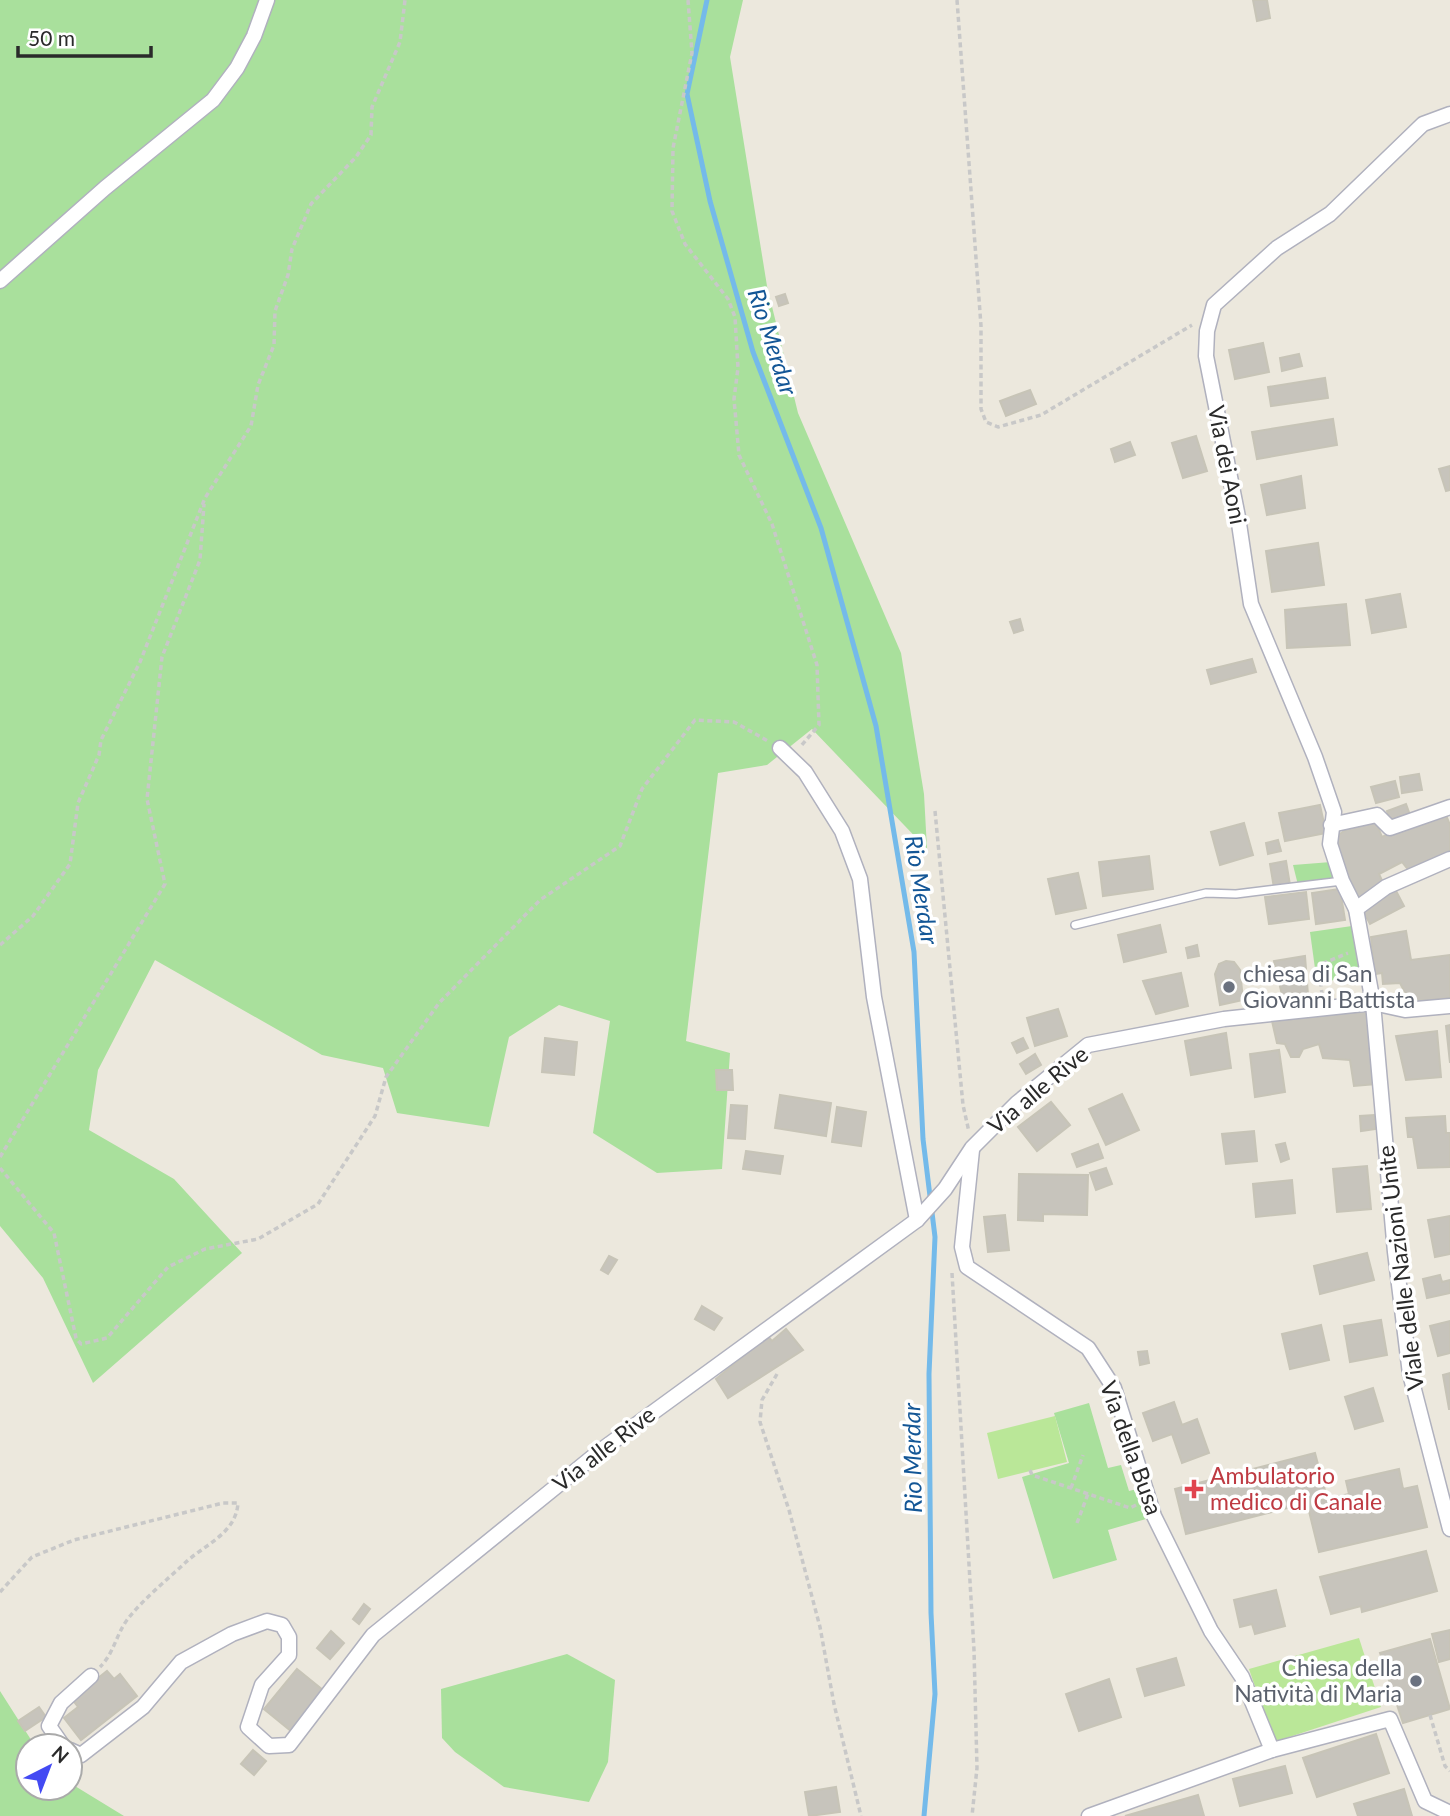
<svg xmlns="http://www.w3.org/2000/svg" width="1450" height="1816" font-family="Lato,sans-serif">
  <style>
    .green { fill: #a9e09c }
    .pitch { fill: #bae798 }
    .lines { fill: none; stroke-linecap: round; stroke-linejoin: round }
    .stream { stroke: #74baea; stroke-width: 5 }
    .building { fill: #c7c4bc; stroke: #c7c4b7; stroke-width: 2 }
    .service-casing { stroke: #b0b1be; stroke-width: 10 }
    .minor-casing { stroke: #b0b1be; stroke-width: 17 }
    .path { stroke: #c8c8c8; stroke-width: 3.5; stroke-dasharray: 5 3.5; stroke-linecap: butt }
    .service { stroke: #fff; stroke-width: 7 }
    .minor { stroke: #fff; stroke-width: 14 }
    .worship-dot { fill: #6b7280; stroke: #fff; stroke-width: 2.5 }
    .health-dot { fill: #e0444e; stroke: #fff; stroke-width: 2.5 }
    .labels { text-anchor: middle; stroke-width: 7; stroke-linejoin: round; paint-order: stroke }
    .street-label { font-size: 23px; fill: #2a2a2a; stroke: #fff }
    .worship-label { font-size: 23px; fill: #5b616d; stroke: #fff; text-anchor: start }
    .health-label { font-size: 23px; fill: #be3a42; stroke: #fff; text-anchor: start }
    .water-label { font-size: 24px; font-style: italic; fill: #135696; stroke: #fff }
  </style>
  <rect width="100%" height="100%" fill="#ece8dd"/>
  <g class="green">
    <polygon points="0,0 743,0 730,57 767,286 798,413 901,653 924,794 927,849 812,729 767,765 718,773 686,1041 730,1053 722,1169 657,1173 593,1133 610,1021 559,1005 509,1037 489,1127 397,1113 383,1068 322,1055 155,960 98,1070 89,1130 174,1179 242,1253 93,1383 43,1278 0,1226"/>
    <polygon points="1331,862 1335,881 1298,885 1293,865"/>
    <polygon points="1352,926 1363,975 1317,983 1310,932"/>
    <polygon points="1089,1403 1108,1468 1121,1465 1129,1491 1137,1489 1146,1519 1108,1530 1117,1560 1053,1579 1022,1477 1069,1463 1054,1413"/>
    <polygon points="567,1654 615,1680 608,1762 589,1802 504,1787 455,1752 442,1738 441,1689"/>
    <polygon points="0,1691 35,1746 28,1746 28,1788 70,1788 70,1783 124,1816 0,1816"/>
  </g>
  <g class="pitch">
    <polygon points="1055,1416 1067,1462 998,1479 987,1433"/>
    <polygon points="1359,1638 1381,1707 1274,1742 1249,1669"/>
  </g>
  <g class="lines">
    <polyline class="stream" points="707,0 687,94 710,201 753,352 821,528 876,726 914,952 923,1139 935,1237 929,1374 931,1613 935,1694 924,1816"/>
  </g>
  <g class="building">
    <polygon points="1253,0 1267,0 1270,18 1257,21"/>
    <polygon points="785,294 788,303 779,306 776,297"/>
    <polygon points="1263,343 1269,372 1235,379 1229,350"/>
    <polygon points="1299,354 1302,366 1282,371 1280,358"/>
    <polygon points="1325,378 1328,398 1271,406 1268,387"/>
    <polygon points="1030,390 1036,404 1006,416 1000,401"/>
    <polygon points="1333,419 1337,445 1257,459 1252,432"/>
    <polygon points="1196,436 1207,471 1183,478 1172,443"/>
    <polygon points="1130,442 1135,455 1115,462 1111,449"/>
    <polygon points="1450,466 1450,490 1446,491 1439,469"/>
    <polygon points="1301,476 1305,508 1267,515 1261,485"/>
    <polygon points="1318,543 1324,585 1272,592 1266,551"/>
    <polygon points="1400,594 1406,627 1372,633 1366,600"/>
    <polygon points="1346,604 1350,645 1287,648 1285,610"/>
    <polygon points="1020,619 1023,630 1014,633 1010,622"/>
    <polygon points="1252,659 1256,672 1211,684 1207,670"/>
    <polygon points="1419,774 1422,790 1402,793 1400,777"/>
    <polygon points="1395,781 1399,797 1376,803 1371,787"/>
    <polygon points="1406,804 1410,815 1391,822 1387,811"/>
    <polygon points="1320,805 1326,833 1285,841 1279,813"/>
    <polygon points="1444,810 1450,825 1450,854 1410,872 1402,862 1379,874 1384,885 1360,901 1332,843 1335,837 1360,821 1362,824 1376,822 1382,837"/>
    <polygon points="1244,823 1253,855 1220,865 1211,832"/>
    <polygon points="1278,840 1281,851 1268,854 1266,843"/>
    <polygon points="1149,856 1153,889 1103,896 1099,862"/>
    <polygon points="1286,861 1290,885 1274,888 1270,864"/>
    <polygon points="1078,873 1086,908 1056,914 1048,879"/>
    <polygon points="1340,889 1345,920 1316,924 1312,893"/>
    <polygon points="1395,889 1404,906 1370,924 1361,907"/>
    <polygon points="1306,892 1309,919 1269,924 1265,897"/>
    <polygon points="1160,925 1166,952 1124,962 1118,935"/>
    <polygon points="1406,931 1411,960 1450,955 1450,998 1410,1002 1400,983 1383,984 1382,973 1375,974 1371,937"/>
    <polygon points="1197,945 1199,956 1188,958 1186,948"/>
    <polygon points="1305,956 1308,995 1283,999 1274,961"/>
    <polygon points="1226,961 1234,962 1240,970 1243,1000 1220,1005 1215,974 1219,964"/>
    <polygon points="1181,973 1188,1006 1156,1014 1143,981"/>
    <polygon points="1371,1008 1376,1084 1354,1086 1350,1060 1323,1058 1319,1044 1303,1049 1299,1057 1291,1057 1285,1044 1277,1043 1272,1021"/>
    <polygon points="1058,1009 1067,1036 1035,1046 1027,1018"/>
    <polygon points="1450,1025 1450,1063 1446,1026"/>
    <polygon points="1437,1031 1441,1077 1406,1080 1396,1036"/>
    <polygon points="1226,1033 1231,1068 1191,1075 1185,1041"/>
    <polygon points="545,1038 577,1042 574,1075 542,1072"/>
    <polygon points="1023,1038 1028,1048 1017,1053 1012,1043"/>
    <polygon points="1279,1050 1285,1092 1255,1097 1250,1054"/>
    <polygon points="1035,1054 1041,1065 1026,1074 1020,1064"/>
    <polygon points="716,1070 732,1070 733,1090 717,1090"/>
    <polygon points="1122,1094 1139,1130 1106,1145 1089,1109"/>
    <polygon points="780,1095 831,1103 826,1136 775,1128"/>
    <polygon points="1051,1102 1070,1125 1037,1151 1018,1127"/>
    <polygon points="731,1105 747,1106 745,1139 728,1138"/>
    <polygon points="837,1107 866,1112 861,1146 832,1142"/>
    <polygon points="1374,1115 1376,1129 1361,1131 1360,1116"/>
    <polygon points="1445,1116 1446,1133 1450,1133 1450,1167 1418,1168 1413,1137 1408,1137 1406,1118"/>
    <polygon points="1254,1131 1257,1161 1226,1164 1222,1134"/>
    <polygon points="1285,1143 1289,1159 1281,1162 1276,1145"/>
    <polygon points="1098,1144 1103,1158 1077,1167 1072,1154"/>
    <polygon points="746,1151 783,1156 780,1174 743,1169"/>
    <polygon points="1367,1166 1371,1209 1337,1212 1333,1169"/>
    <polygon points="1106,1168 1112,1184 1096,1190 1090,1173"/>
    <polygon points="1019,1174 1088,1175 1087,1215 1043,1214 1043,1221 1018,1220"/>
    <polygon points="1292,1180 1295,1213 1256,1217 1253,1184"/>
    <polygon points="1005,1215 1009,1250 988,1252 984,1217"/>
    <polygon points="1450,1216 1450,1254 1435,1257 1428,1220"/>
    <polygon points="1367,1253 1374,1280 1320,1294 1314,1266"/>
    <polygon points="609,1256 617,1260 608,1274 601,1270"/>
    <polygon points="1440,1275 1442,1282 1450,1280 1450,1293 1427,1298 1423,1279"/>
    <polygon points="702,1306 722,1318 714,1330 695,1319"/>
    <polygon points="1381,1320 1387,1355 1350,1362 1344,1326"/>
    <polygon points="1450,1321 1450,1353 1438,1356 1430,1326"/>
    <polygon points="1321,1325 1329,1360 1290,1369 1282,1334"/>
    <polygon points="786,1329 803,1350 728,1398 716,1379 768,1336 772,1341"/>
    <polygon points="1147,1351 1149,1363 1140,1365 1138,1352"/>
    <polygon points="1450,1373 1450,1409 1449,1409 1443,1375"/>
    <polygon points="1373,1388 1383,1421 1355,1429 1345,1397"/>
    <polygon points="1174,1402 1182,1425 1197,1419 1209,1453 1182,1463 1172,1434 1153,1441 1143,1413"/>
    <polygon points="1315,1453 1327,1498 1186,1534 1175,1489"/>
    <polygon points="1399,1469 1403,1489 1417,1486 1427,1527 1319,1552 1307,1503 1349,1494 1346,1481"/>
    <polygon points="1426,1551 1437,1591 1362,1612 1361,1606 1331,1614 1320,1577"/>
    <polygon points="1276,1590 1285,1626 1255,1634 1252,1624 1240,1627 1234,1600"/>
    <polygon points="364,1604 370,1609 359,1624 353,1619"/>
    <polygon points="1450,1630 1450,1659 1439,1662 1432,1634"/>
    <polygon points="331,1631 344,1643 330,1659 317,1648"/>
    <polygon points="1430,1639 1450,1709 1403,1723 1380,1653"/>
    <polygon points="1176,1658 1184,1685 1145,1696 1137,1669"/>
    <polygon points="297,1669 324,1691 291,1731 264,1709"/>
    <polygon points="107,1671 114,1679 120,1674 137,1696 81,1740 64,1718 78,1707 72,1699"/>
    <polygon points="1109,1679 1121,1717 1079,1731 1066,1694"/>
    <polygon points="1388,1693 1391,1702 1383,1703 1380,1695"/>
    <polygon points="39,1707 46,1717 25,1731 18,1721"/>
    <polygon points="1376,1734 1389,1773 1317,1797 1303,1758"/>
    <polygon points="253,1750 266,1761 254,1775 241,1764"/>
    <polygon points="1285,1766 1292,1793 1240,1806 1233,1779"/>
    <polygon points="836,1787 840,1812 809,1816 805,1792"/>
    <polygon points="1404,1789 1412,1816 1358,1816 1354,1804"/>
    <polygon points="1198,1795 1204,1816 1125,1816"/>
  </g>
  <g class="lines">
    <defs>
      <polyline id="service" points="1075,925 1206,893 1236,894 1342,881"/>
      <g id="minor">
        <polyline points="1450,114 1423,124 1330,214 1277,248 1214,305 1207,331 1206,356 1238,517 1251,604 1315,757 1334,812 1330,844 1342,881 1356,909 1373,1003 1395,1252 1410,1374 1450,1529"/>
        <polyline points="0,281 105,188 213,100 237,68 254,36 267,0"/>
        <polyline points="780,748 805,772 842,831 860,879 874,997 917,1220"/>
        <polyline points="1331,825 1377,815 1390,828 1450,807"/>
        <polyline points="1356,909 1386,887 1450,859"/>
        <polyline points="972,1150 962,1247 967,1267 1088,1348 1114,1388 1154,1516 1211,1631 1242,1677 1272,1750"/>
        <polyline points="63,1746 49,1726 61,1703 91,1676"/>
        <polyline points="70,1750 81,1755 143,1707 181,1662 232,1634 267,1621 282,1625 289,1637 289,1655 262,1685 248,1727 269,1746 289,1745 373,1635 600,1451 917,1220 945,1189 972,1148 1017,1103 1088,1045 1224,1019 1373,1003 1405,1010 1450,1006"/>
        <polyline points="1089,1816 1272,1750 1390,1719 1425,1801 1450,1813"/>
      </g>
    </defs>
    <use href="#service" class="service-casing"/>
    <use href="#minor" class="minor-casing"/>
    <g class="path">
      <polyline points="688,0 692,53 673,148 672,211 685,244 728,299 735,317 738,368 734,399 739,455 772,524 817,665 819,725 801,746"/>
      <polyline points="957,0 981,326 981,409 986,422 998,427 1041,415 1192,325"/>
      <polyline points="935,811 963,1105 969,1132"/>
      <polyline points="0,945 33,916 70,864 78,803 99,755 101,740 140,662 205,498 251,426 258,385 274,345 275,311 288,275 292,249 311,204 356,157 371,135 372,107 400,42 405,0"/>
      <polyline points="1322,995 1319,965 1348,953"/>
      <polyline points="0,1157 165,884 147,799 162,657 200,560 204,504"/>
      <polyline points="0,1168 54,1233 76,1338 81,1344 107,1338 168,1267 205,1249 258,1239 318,1204 375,1116 386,1077 439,1003 540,900 620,846 642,789 695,720 734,722 768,741"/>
      <polyline points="952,1273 974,1650 977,1768 972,1816"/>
      <polyline points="777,1374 762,1400 760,1422 789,1510 820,1627 834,1704 861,1816"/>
      <polyline points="1030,1470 1032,1475 1130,1508 1136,1505"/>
      <polyline points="1071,1488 1083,1455"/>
      <polyline points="1077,1523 1088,1494"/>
      <path d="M0,1592L32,1557L74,1540L223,1503H238C236,1533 206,1544 186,1562C167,1580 143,1599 127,1620C116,1635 114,1653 100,1667"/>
      <polyline points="1430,1715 1445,1766 1450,1771"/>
    </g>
    <use href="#service" class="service"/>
    <use href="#minor" class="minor"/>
  </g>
  <g class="worship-dot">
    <circle cx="1229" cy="987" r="7"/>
    <circle cx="1416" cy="1681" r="7"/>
  </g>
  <path class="health-dot" d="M1190.5 1478.5h7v7h7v7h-7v7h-7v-7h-7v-7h7z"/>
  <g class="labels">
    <g class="street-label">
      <text transform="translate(1227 465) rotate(79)" y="8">Via dei Aoni</text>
      <text transform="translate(1038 1090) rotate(-40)" y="8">Via alle Rive</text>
      <text transform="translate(1401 1268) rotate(-97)" y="8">Viale delle Nazioni Unite</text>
      <text transform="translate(1131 1448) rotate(70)" y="8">Via della Busa</text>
      <text transform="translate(604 1449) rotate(-38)" y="8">Via alle Rive</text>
    </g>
    <g class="worship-label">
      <text x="1243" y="982">chiesa di San<tspan x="1243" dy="26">Giovanni Battista</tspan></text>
      <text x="1402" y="1676" text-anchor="end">Chiesa della<tspan x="1402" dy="26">Natività di Maria</tspan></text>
    </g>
    <g class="health-label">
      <text x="1210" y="1484">Ambulatorio<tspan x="1210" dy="26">medico di Canale</tspan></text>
    </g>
    <g class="water-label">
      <text transform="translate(772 342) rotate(72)" y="8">Rio Merdar</text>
      <text transform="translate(921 890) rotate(81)" y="8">Rio Merdar</text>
      <text transform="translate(913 1458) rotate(-91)" y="8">Rio Merdar</text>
    </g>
  </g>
  <g transform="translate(49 1767) rotate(42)"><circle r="33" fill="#ffffff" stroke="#aaaaaa" stroke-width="2"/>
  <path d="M0-5L12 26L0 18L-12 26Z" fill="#434af3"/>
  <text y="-10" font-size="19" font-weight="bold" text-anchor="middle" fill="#2a2a2a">N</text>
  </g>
  <path d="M18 46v10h133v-10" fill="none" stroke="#2a2a2a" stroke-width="3.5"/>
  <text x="28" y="46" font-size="21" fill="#2a2a2a" stroke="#ffffff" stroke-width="5" paint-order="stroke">50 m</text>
</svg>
